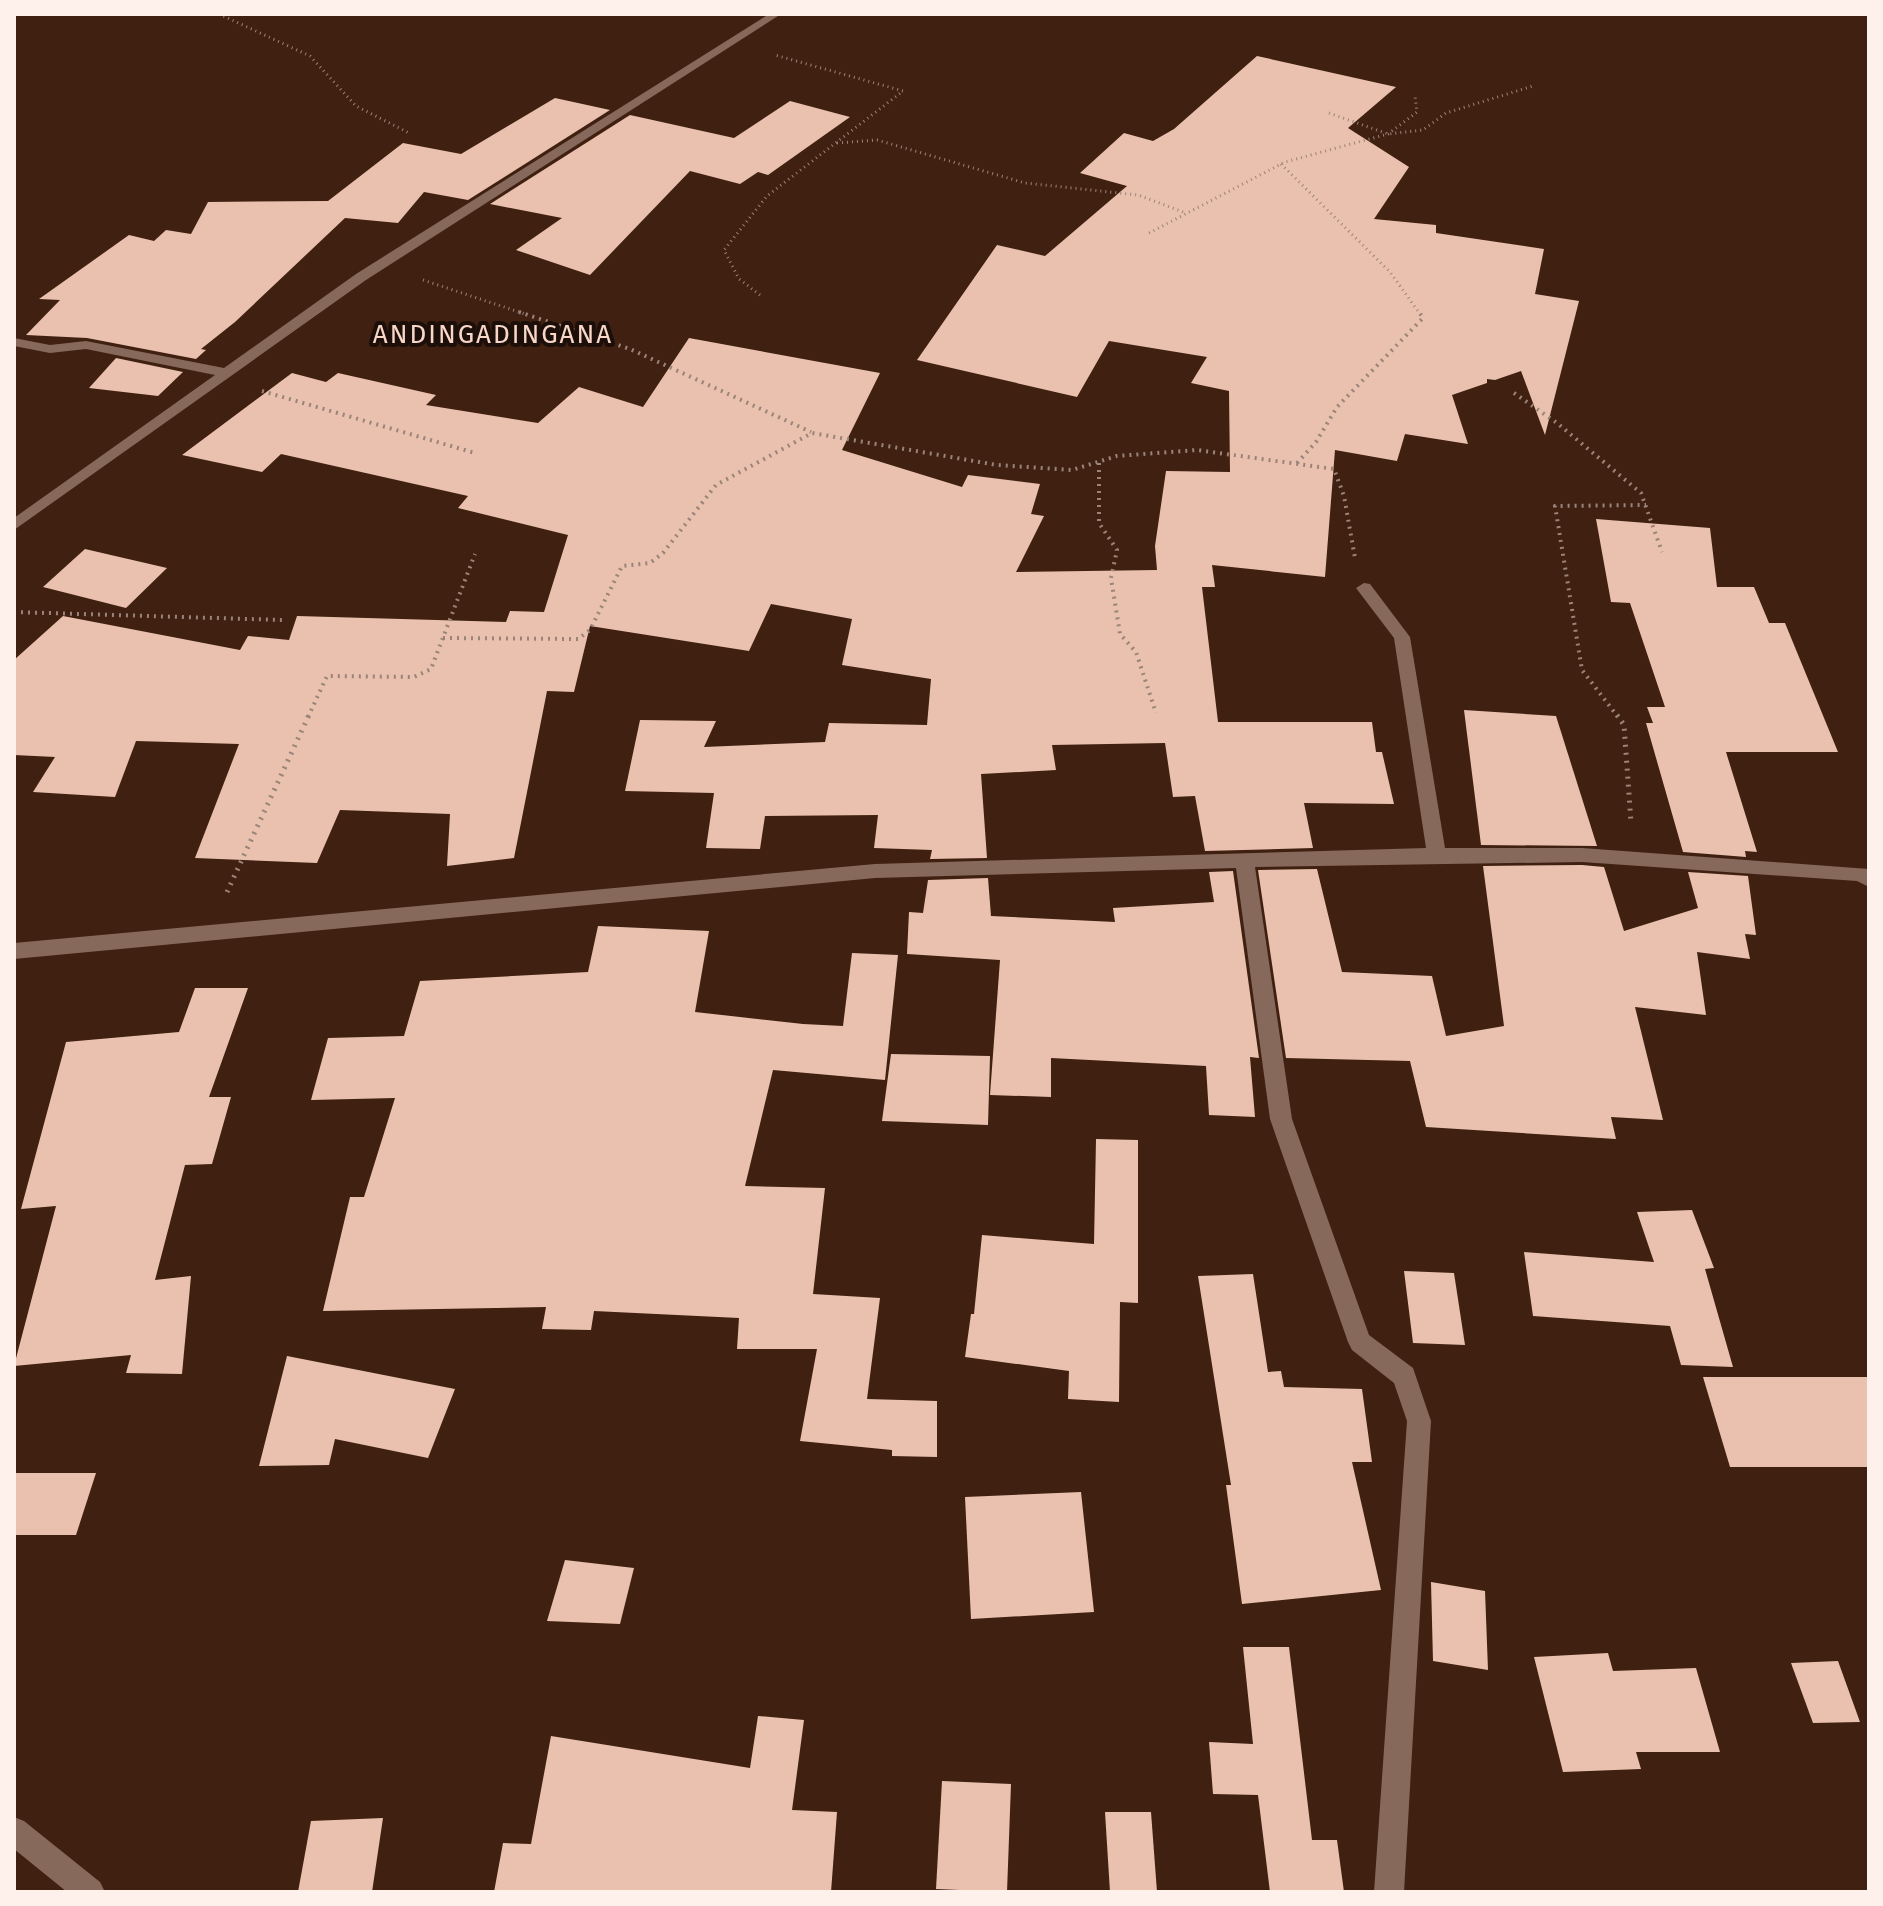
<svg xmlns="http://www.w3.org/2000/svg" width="1883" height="1906" font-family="'Fira Sans',sans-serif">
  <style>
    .building { fill: #eac1ae }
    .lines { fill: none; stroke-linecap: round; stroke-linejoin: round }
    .path-far2 { stroke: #9a8479; stroke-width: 3; stroke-dasharray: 1 4; stroke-linecap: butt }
    .path-far1 { stroke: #9a8479; stroke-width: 4; stroke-dasharray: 2 5; stroke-linecap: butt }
    .path { stroke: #9a8479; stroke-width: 5; stroke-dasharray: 2 6; stroke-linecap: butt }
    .street { fill: #87695c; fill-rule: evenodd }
    .labels { text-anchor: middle; stroke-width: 8; stroke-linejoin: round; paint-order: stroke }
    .far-quarter-label { font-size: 26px; letter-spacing: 2px; fill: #f9d7c8; stroke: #1c0e08 }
  </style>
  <rect width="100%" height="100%" fill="#3f2011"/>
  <g class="building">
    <polygon points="1257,56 1396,87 1348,128 1409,167 1374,219 1436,225 1436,233 1544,249 1535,294 1579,301 1545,435 1521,371 1495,380 1487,379 1487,383 1452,395 1468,444 1405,434 1397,461 1335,450 1325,577 1212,565 1215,587 1202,587 1218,722 1372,722 1376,752 1382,752 1394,804 1304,803 1313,848 1205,851 1195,796 1173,797 1165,743 1052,745 1056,770 981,774 987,858 930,859 932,850 874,848 878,815 765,816 760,849 706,848 714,793 625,791 640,720 716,721 704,747 825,742 829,723 927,725 931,679 842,665 852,619 771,604 749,651 590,626 574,692 547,691 514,858 447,866 450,814 340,810 317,863 195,858 239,744 136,741 115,797 33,792 55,757 14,755 14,660 63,616 240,650 248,636 289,640 297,616 506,622 510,611 544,612 568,535 458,508 468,496 281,454 262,472 182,455 292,373 326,382 338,373 436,395 426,405 538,423 579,387 643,407 689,338 880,373 842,450 962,487 968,475 1040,484 1031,514 1044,516 1016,572 1157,570 1155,546 1166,471 1230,472 1229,391 1191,383 1207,357 1109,341 1077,397 917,360 997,245 1045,256 1127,186 1080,173 1124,133 1153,141 1174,129"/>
    <polygon points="555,98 610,110 468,200 424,192 398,223 345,218 235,322 201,349 206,350 196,359 87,338 26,335 60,300 39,299 129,235 154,241 166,230 191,234 208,202 328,201 403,143 461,154"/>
    <polygon points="790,101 850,117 768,175 758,172 740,184 690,171 590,275 516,250 562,218 490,204 630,115 734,138"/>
    <polygon points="116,358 183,372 158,396 89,388"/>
    <polygon points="1596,519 1710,528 1717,587 1754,587 1769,623 1785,623 1838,752 1726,752 1757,852 1745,851 1746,857 1683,852 1646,723 1653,723 1647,707 1665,707 1630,603 1611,602"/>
    <polygon points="85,549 167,568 126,608 43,587"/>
    <polygon points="1464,710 1556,716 1597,846 1481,845"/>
    <polygon points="1582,865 1604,867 1624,931 1698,908 1688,872 1748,876 1756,935 1745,934 1750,959 1697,952 1706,1015 1635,1007 1663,1120 1611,1117 1616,1139 1426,1127 1410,1061 1286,1058 1258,870 1317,869 1342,972 1432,976 1446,1036 1504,1026 1483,866"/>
    <polygon points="1233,871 1259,1058 1250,1057 1255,1117 1209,1115 1206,1066 1051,1058 1051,1097 990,1095 1000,960 907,954 909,912 923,913 928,880 988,878 991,916 1115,922 1113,908 1214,902 1209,872"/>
    <polygon points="598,926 709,931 695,1012 803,1024 843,1026 852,953 898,955 885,1080 773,1070 745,1186 825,1188 813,1294 880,1298 867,1399 937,1401 937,1457 892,1456 892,1450 800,1441 817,1349 737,1349 739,1318 594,1311 591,1330 542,1329 546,1307 323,1311 350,1197 364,1197 395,1098 311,1100 328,1038 404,1036 420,981 588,972"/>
    <polygon points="195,988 248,988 209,1097 231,1097 212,1164 185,1165 155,1280 191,1276 182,1374 126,1373 131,1355 14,1366 56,1206 21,1209 66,1042 179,1032"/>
    <polygon points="891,1054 990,1056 988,1125 882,1121"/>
    <polygon points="1096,1139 1138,1140 1138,1303 1120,1302 1119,1402 1068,1399 1069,1371 965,1357 971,1314 974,1314 982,1235 1094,1244"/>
    <polygon points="1692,1210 1714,1268 1705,1269 1733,1367 1681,1365 1670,1326 1533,1316 1524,1252 1654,1262 1637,1212"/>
    <polygon points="1404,1271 1454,1273 1465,1345 1413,1343"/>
    <polygon points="1253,1274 1268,1372 1281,1371 1284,1387 1362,1389 1372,1462 1352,1462 1381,1590 1242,1604 1226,1485 1231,1485 1198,1276"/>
    <polygon points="287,1356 455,1389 428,1458 335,1439 329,1465 259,1466"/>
    <polygon points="1703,1377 1869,1377 1869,1467 1730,1467"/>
    <polygon points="14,1473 96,1473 76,1535 14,1535"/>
    <polygon points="1081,1492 1094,1612 971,1619 965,1497"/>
    <polygon points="565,1560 634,1568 620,1624 547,1621"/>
    <polygon points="1431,1582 1485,1591 1488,1670 1433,1661"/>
    <polygon points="1243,1647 1289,1647 1312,1840 1337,1840 1344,1892 1270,1892 1258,1795 1213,1794 1209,1742 1253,1744"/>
    <polygon points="1608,1653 1613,1671 1696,1668 1720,1752 1636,1752 1641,1769 1563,1772 1534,1657"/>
    <polygon points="1838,1661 1860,1722 1813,1723 1791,1663"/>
    <polygon points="758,1716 804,1720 792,1810 837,1812 831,1892 494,1892 503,1843 531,1844 551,1736 750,1768"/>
    <polygon points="942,1781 1011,1784 1007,1892 936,1889"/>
    <polygon points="1105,1812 1151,1812 1157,1892 1110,1892"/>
    <polygon points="383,1818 372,1892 298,1892 311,1821"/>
  </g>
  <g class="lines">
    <g class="path-far2">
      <polyline points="219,14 310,56 356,106 411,134"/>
      <polyline points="1329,113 1388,134 1423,130 1446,113 1533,86"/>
      <polyline points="837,143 877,140 1025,183 1138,195 1186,213"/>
      <polyline points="1281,164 1390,272 1420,314"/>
      <polyline points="1149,233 1285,162 1388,134 1417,112 1415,96"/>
      <polyline points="423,280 525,314"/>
      <polyline points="760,295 739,279 724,250 767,196 903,91 775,55"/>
    </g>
    <g class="path-far1">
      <polyline points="519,312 630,349 811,432"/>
      <polyline points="262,391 475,453"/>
      <polyline points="1514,393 1557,423 1641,493 1662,552"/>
      <polyline points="1099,463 1099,523 1117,550 1111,578 1120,634 1136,652 1156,713"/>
      <polyline points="1297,463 1316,442 1337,407 1423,318 1419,312"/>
      <polyline points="14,612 282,620"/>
      <polyline points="443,638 578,639 590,630 622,566 650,563 663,553 716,485 812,433 997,465 1072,470 1117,456 1197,450 1334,469 1344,496 1355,558"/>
      <polyline points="308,717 327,676 414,677 431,669 475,554"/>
      <polyline points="1618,717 1582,670 1555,506 1646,505"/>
    </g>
    <g class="path">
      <polyline points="1617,715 1624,725 1631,822"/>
      <polyline points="227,892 309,715"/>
    </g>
    <g class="street">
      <polygon points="769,14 781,14 366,280 14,530 14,518 215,375 86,349 50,353 14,346 14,338 50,345 86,341 224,368 356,274"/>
      <polygon points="1364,583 1370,584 1410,637 1445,848 1582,848 1869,869 1869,887 1857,881 1582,862 1255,867 1292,1119 1369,1335 1413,1368 1431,1421 1404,1892 1374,1892 1407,1421 1394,1383 1352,1350 1348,1342 1270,1119 1236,868 875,878 14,959 14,943 875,864 1426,848 1394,638 1356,588"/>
      <polygon points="14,1817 24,1821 100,1882 105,1892 67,1892 14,1849"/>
    </g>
  </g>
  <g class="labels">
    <g class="far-quarter-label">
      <text x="493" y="343">ANDINGADINGANA</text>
    </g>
  </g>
  <rect width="1883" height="1906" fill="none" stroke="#fef1eb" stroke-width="32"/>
</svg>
